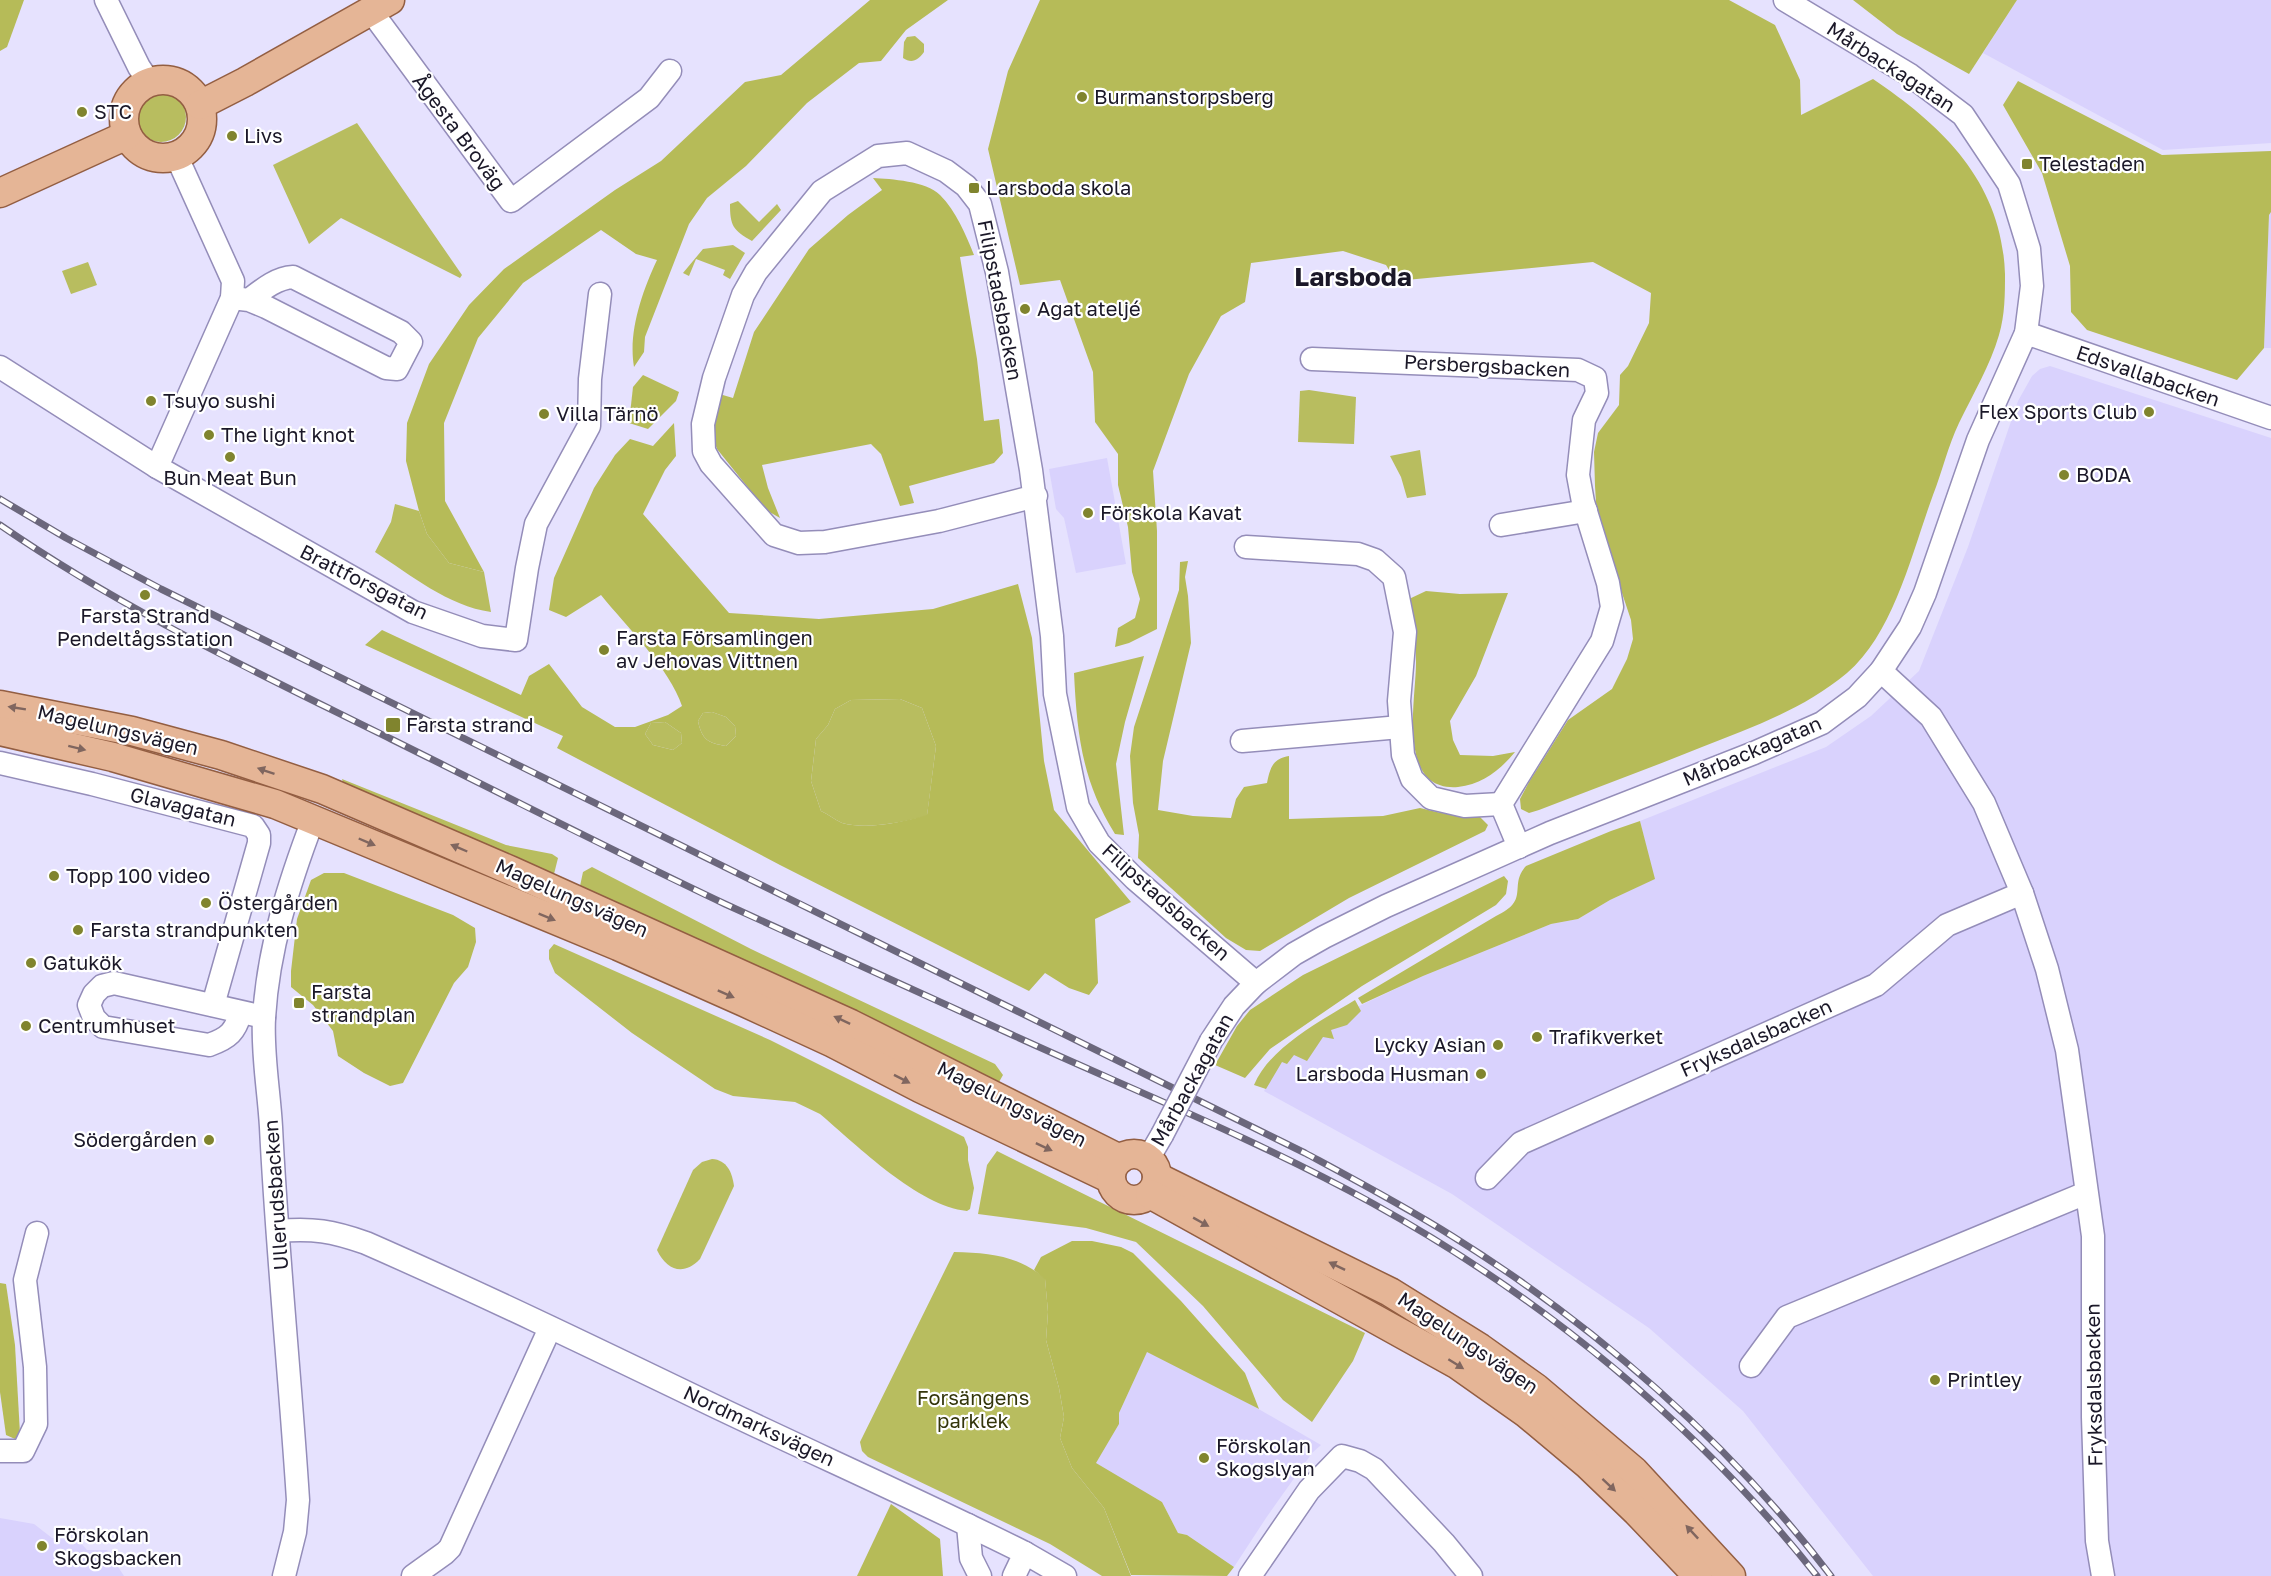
<svg xmlns="http://www.w3.org/2000/svg" width="2271" height="1576" font-family="'Golos Text',sans-serif">
  <style>
    .built { fill: #d9d2fd }
    .green { fill: #b8bd5f }
    .forest { fill: #b6bb58; fill-rule: evenodd }
    .lines { fill: none; stroke-linecap: round; stroke-linejoin: round }
    .minor-casing { stroke: #948db9; stroke-width: 25 }
    .major-casing { stroke: #935e42; stroke-width: 31 }
    .minor { stroke: #fff; stroke-width: 22 }
    .major { stroke: #e5b596; stroke-width: 28 }
    .rail-casing { stroke: #6b677c; stroke-width: 7 }
    .rail { stroke: #fff; stroke-width: 4.5; stroke-dasharray: 14; stroke-linecap: butt }
    .minor-bridge-casing { stroke: #948db9; stroke-width: 25; stroke-linecap: butt }
    .minor-bridge { stroke: #fff; stroke-width: 22 }
    .oneway { fill: #80665f }
    .poi-dot { fill: #80842e; stroke: #fff; stroke-width: 2 }
    .labels { text-anchor: middle; stroke-width: 4.5; stroke-linejoin: round; paint-order: stroke }
    .street-label { font-size: 20px; fill: #1b1828; stroke: #fff }
    .poi-label { font-size: 20px; fill: #1b1828; stroke: #fff; text-anchor: start }
    .park-label { font-size: 20px; fill: #34360b; stroke: #fff }
    .district-label { font-size: 26px; font-weight: bold; fill: #1b1828; stroke: #fff }
  </style>
  <rect width="100%" height="100%" fill="#e6e2fe"/>
  <g class="built">
    <polygon points="2017,0 2271,0 2271,143 2163,150 1983,53"/>
    <polygon points="2271,212 2271,348 2264,348 2269,215"/>
    <polygon points="2050,366 2271,438 2271,1576 1873,1576 1743,1411 1649,1328 1452,1194 1264,1091 1289,1047 1331,1025 1355,1008 1423,976 1551,924 1578,919 1610,900 1654,879 1640,821 1826,747 1871,716 1919,671 1968,547 2018,401 2032,376 2040,369"/>
    <polygon points="1107,458 1126,564 1076,573 1064,518 1056,509 1049,469"/>
    <polygon points="1147,1351 1243,1400 1321,1445 1312,1453 1266,1518 1234,1567 1187,1535 1178,1533 1162,1502 1095,1464 1119,1424 1119,1413"/>
    <polygon points="0,1518 34,1524 52,1538 79,1541 87,1550 107,1550 124,1576 0,1576"/>
  </g>
  <g class="green">
    <path d="M915,36L924,44V52C918,60 912,64 903,58L904,42L907,37Z"/>
    <circle cx="161" cy="117" r="25"/>
    <polygon points="357,123 462,275 460,278 341,218 309,244 273,165"/>
    <path d="M738,201L759,222L777,204L781,210L752,241C733,230 730,226 730,204Z"/>
    <polygon points="733,245 745,253 730,279 723,275 725,270 696,259 689,276 683,273 703,249"/>
    <polygon points="88,262 97,285 71,294 62,271"/>
    <polygon points="1309,390 1356,397 1354,444 1298,442 1300,391"/>
    <polygon points="1420,450 1426,495 1407,498 1401,477 1390,456"/>
    <path d="M395,504L419,511L427,534L449,563L484,572L491,612C448,606 411,575 375,552L391,522Z"/>
    <path d="M900,699L922,708L936,746L927,816C903,822 866,830 842,823C835,820 828,814 821,811L811,781L816,739L828,725L835,709L851,700Z"/>
    <path d="M712,712L726,717L735,726L736,736L726,746C708,743 702,740 698,721L703,713Z"/>
    <polygon points="665,722 681,733 682,743 673,750 653,745 645,734 651,723"/>
    <polygon points="342,779 506,845 552,854 558,858 554,874 344,787"/>
    <polygon points="592,867 751,949 995,1064 1003,1075 999,1082 580,886 583,872"/>
    <path d="M554,944L770,1040L964,1137L968,1147V1160L974,1188L970,1209L967,1211C918,1206 858,1146 820,1114L795,1102L733,1096L715,1089L632,1033L555,973L549,959V950Z"/>
    <path d="M1355,1000L1361,1011L1347,1025L1331,1030L1334,1039L1323,1037L1307,1061L1294,1055L1287,1064L1282,1062L1266,1089L1254,1085C1269,1048 1322,1020 1355,1000Z"/>
    <polygon points="997,1151 1365,1333 1353,1361 1312,1422 1283,1400 1203,1306 1136,1242 1086,1228 978,1214 987,1165"/>
    <path d="M712,1159C727,1160 732,1172 734,1186L700,1259C684,1276 667,1271 657,1250L693,1170L702,1162Z"/>
    <path d="M954,1252C990,1253 1016,1255 1045,1278L1048,1312L1046,1340L1059,1388L1064,1417L1060,1438L1072,1468L1104,1508L1131,1576H1102L1050,1544L868,1457L862,1451L860,1442Z"/>
  </g>
  <g class="forest">
    <polygon points="0,0 24,0 7,47 0,51"/>
    <path d="M870,0H948L906,30L881,61L859,63L807,103L746,166L707,198L689,224L645,337L644,352L634,367C628,332 642,292 657,260L636,254L601,230L523,283L478,338L444,423L445,501L484,572L449,563L427,534L419,511L406,461L407,423L429,364L469,305L504,269L615,190L661,161L745,82L781,75Z"/>
    <path d="M1040,0H1729L1775,25L1800,80L1801,115L1873,79C1944,127 2002,183 2005,274C2005,294 2005,315 1999,335C1990,366 1973,394 1959,423C1948,446 1942,472 1933,495C1912,552 1894,633 1847,673C1804,709 1753,727 1702,747C1648,769 1593,789 1539,810L1529,813L1521,809L1520,799L1529,782L1568,720L1612,689L1627,659L1633,639L1631,620L1597,518L1595,486L1594,452L1598,433L1619,405L1620,375L1628,366L1649,323L1651,293L1593,262L1396,281L1386,265L1343,251L1251,263L1245,302L1221,316L1189,374L1153,471L1157,531V629L1129,643L1115,647L1118,628L1135,618L1140,599L1132,572L1128,527L1118,485V454L1095,422L1093,372L1060,280L1020,285L988,149L1008,71Z"/>
    <polygon points="1853,0 2017,0 1969,74 1897,34"/>
    <polygon points="2018,81 2162,155 2271,151 2271,212 2269,215 2264,348 2237,380 2087,330 2071,312 2070,266 2042,173 2003,105"/>
    <path d="M873,178C891,179 926,181 940,195C956,211 966,235 974,255L960,257L977,359L984,421L999,419L1003,453L994,463L909,486L914,503L900,506L881,454L871,444L762,465L768,488L780,518L766,510L717,449L709,427L716,393L733,398L754,332L809,249L848,215L882,190Z"/>
    <polygon points="643,375 679,392 676,401 648,429 629,423 633,387"/>
    <path d="M674,423L676,456L665,470L643,514L729,613L819,619L933,609L1018,584L1032,638L1044,761L1054,810L1131,902L1095,919L1098,983L1089,995L1069,988L1045,973L1029,991L780,865L557,748L563,736L365,645L382,630L521,695L529,676L549,664L582,707L615,727H635L668,715L682,706C670,669 626,626 601,595L566,617L549,610L554,578L594,488L615,455L630,439L653,446ZM900,699L922,708L936,746L927,815C904,822 866,830 842,823C835,820 828,814 821,811L811,781L816,739L828,725L835,709L851,700ZM712,712L726,717L735,726L736,736L726,746C708,743 702,740 698,721L703,713ZM665,722L681,733L682,743L673,750L653,745L645,734L651,723Z"/>
    <path d="M1188,561L1185,577L1188,596L1191,643L1163,761L1158,810L1193,816L1231,818L1236,799L1244,787L1267,783C1270,767 1273,759 1289,756V819L1383,816L1420,808L1441,813L1479,816L1488,825L1485,831L1349,898L1260,951L1246,950L1226,938L1138,858L1139,835L1133,803L1130,756L1134,727L1179,590L1180,562Z"/>
    <path d="M1426,591L1460,594L1508,593L1476,676L1450,721L1453,740L1460,755L1493,756L1515,752C1500,770 1483,784 1458,787C1396,792 1416,700 1416,663C1416,642 1412,620 1409,599Z"/>
    <path d="M1144,656L1125,722L1116,764L1124,835L1115,834C1082,781 1077,734 1074,673Z"/>
    <path d="M1640,821L1655,879L1610,900L1578,919L1551,924L1423,976L1362,1004L1358,998L1496,916C1531,900 1508,886 1526,866L1611,831Z"/>
    <polygon points="324,873 344,873 453,915 475,928 476,942 468,967 454,983 403,1083 390,1086 364,1073 338,1056 333,1031 313,1005 291,987 291,971 297,919 311,880"/>
    <polygon points="1504,876 1508,881 1506,894 1496,905 1362,986 1270,1049 1245,1078 1215,1065 1237,1026 1250,1010 1303,975"/>
    <polygon points="1072,1241 1092,1241 1121,1247 1133,1253 1181,1301 1245,1373 1259,1409 1147,1352 1119,1413 1119,1424 1096,1463 1162,1502 1178,1533 1187,1535 1234,1567 1227,1576 1131,1575 1104,1508 1072,1468 1060,1438 1064,1417 1059,1388 1046,1340 1048,1312 1045,1279 1034,1270 1041,1257"/>
    <polygon points="0,1283 6,1284 15,1345 20,1434 15,1439 6,1435 0,1392"/>
    <polygon points="891,1504 940,1539 943,1576 857,1576"/>
  </g>
  <g class="lines">
    <defs>
      <g id="minor">
        <polyline points="106,0 139,67 149,82"/>
        <polyline points="371,11 511,201 649,98 670,71"/>
        <path d="M232,298L249,300L266,307L386,368L397,369L411,342L401,332L293,277C276,278 262,290 249,300"/>
        <polyline points="2026,333 2271,418"/>
        <polyline points="1312,359 1578,370 1595,378 1597,393 1584,420 1578,475 1583,502 1608,583 1612,607 1602,641 1501,804 1519,847"/>
        <polyline points="0,367 157,467 413,612 482,636 516,640 527,568 536,524 589,426 590,379 600,294"/>
        <polyline points="157,467 232,298 233,281 176,155"/>
        <polyline points="1036,496 939,521 825,542 799,543 774,535 711,464 704,451 703,424 714,378 743,295 756,272 822,191 878,156 907,153 946,171 966,186 980,204 997,272 1031,470 1052,636 1055,694 1078,807 1099,843 1135,879 1256,983"/>
        <polyline points="1501,525 1586,511"/>
        <polyline points="1246,547 1358,554 1375,560 1394,577 1405,632 1399,701 1403,755 1412,779 1431,798 1465,806 1501,804"/>
        <polyline points="1881,671 1931,717 1984,803 2022,893 2047,969 2067,1050 2093,1236 2093,1417 2097,1541 2103,1576"/>
        <polyline points="1242,741 1400,727"/>
        <polyline points="0,763 92,784 253,826 259,835 259,843 213,1005"/>
        <path d="M241,1012C235,1032 229,1038 209,1045L103,1027L94,1018L89,1005L94,994L102,986L114,983L264,1017"/>
        <polyline points="1211,1041 1234,1006 1256,983 1294,954 1324,937 1386,906 1550,833 1754,753 1822,723 1857,697 1881,671 1910,627 1925,593 1978,440 2026,333 2032,286 2029,249 2009,184 1963,115 1910,75 1785,0"/>
        <polyline points="1148,1159 1162,1135"/>
        <polyline points="1487,1178 1521,1143 1876,985 1947,925 2022,893"/>
        <path d="M278,1231C313,1228 332,1231 366,1243C480,1293 592,1347 704,1401C810,1452 919,1500 1025,1553L1014,1576"/>
        <polyline points="1751,1366 1787,1317 2086,1193"/>
        <polyline points="0,1451 23,1451 36,1424 35,1367 25,1280 37,1233"/>
        <polyline points="968,1525 971,1558 980,1576"/>
        <polyline points="1025,1553 1065,1576"/>
        <path d="M284,1576L295,1532L298,1500C290,1375 277,1251 271,1127C269,1091 262,1054 264,1018C268,949 289,883 313,820"/>
        <polyline points="413,1576 445,1553 450,1548 550,1328"/>
        <polyline points="1250,1576 1309,1490 1342,1456 1360,1461 1374,1469 1444,1543 1471,1576"/>
      </g>
      <g id="major">
        <circle cx="163" cy="119" r="39"/>
        <polyline points="200,105 245,82 390,0"/>
        <polyline points="0,193 127,135"/>
        <polyline points="0,705 132,731 221,755 322,789 512,871 851,1024 1120,1159"/>
        <polyline points="0,731 113,757 275,804 618,946 744,1002 833,1043 920,1088 1111,1179"/>
        <circle cx="1134" cy="1177" r="23"/>
        <polyline points="1157,1177 1390,1292 1480,1348 1536,1388 1634,1471 1731,1576"/>
        <polyline points="1150,1194 1458,1365 1526,1413 1587,1464 1637,1512 1698,1576"/>
      </g>
    </defs>
    <use href="#minor" class="minor-casing"/>
    <use href="#major" class="major-casing"/>
    <use href="#minor" class="minor"/>
    <use href="#major" class="major"/>
    <defs>
      <g id="rail">
        <path d="M0,499L66,538L161,589L1305,1153C1355,1180 1404,1206 1452,1236C1595,1325 1728,1441 1831,1576"/>
        <path d="M0,525C123,610 258,673 391,739C502,794 613,851 725,904C818,947 912,989 1006,1032C1128,1088 1254,1138 1372,1203C1542,1297 1696,1423 1817,1576"/>
      </g>
    </defs>
    <use href="#rail" class="rail-casing"/>
    <use href="#rail" class="rail"/>
    <defs>
      <polyline id="minor-bridge" points="1162,1135 1211,1041"/>
    </defs>
    <use href="#minor-bridge" class="minor-bridge-casing"/>
    <use href="#minor-bridge" class="minor-bridge"/>
  </g>
  <defs><path id="oneway-solid" d="M-6-.8H1V-3.2L6.5 0L1 3.2V.8H-6Z" transform="scale(1.5)"/></defs>
  <g class="oneway">
    <use href="#oneway-solid" transform="translate(17 708) rotate(-171)"/>
    <use href="#oneway-solid" transform="translate(77 748) rotate(14)"/>
    <use href="#oneway-solid" transform="translate(266 771) rotate(-161)"/>
    <use href="#oneway-solid" transform="translate(367 842) rotate(23)"/>
    <use href="#oneway-solid" transform="translate(459 848) rotate(-157)"/>
    <use href="#oneway-solid" transform="translate(547 917) rotate(22)"/>
    <use href="#oneway-solid" transform="translate(726 994) rotate(24)"/>
    <use href="#oneway-solid" transform="translate(842 1020) rotate(-155)"/>
    <use href="#oneway-solid" transform="translate(902 1079) rotate(27)"/>
    <use href="#oneway-solid" transform="translate(1044 1147) rotate(25)"/>
    <use href="#oneway-solid" transform="translate(1201 1222) rotate(29)"/>
    <use href="#oneway-solid" transform="translate(1337 1266) rotate(-154)"/>
    <use href="#oneway-solid" transform="translate(1456 1364) rotate(32)"/>
    <use href="#oneway-solid" transform="translate(1609 1485) rotate(43)"/>
    <use href="#oneway-solid" transform="translate(1692 1532) rotate(-133)"/>
  </g>
  <g class="poi-dot">
    <circle cx="1082" cy="97" r="6"/>
    <circle cx="82" cy="112" r="6"/>
    <circle cx="232" cy="136" r="6"/>
    <rect x="2021" y="158" width="12" height="12" rx="3"/>
    <rect x="968" y="182" width="12" height="12" rx="3"/>
    <circle cx="1025" cy="309" r="6"/>
    <circle cx="151" cy="401" r="6"/>
    <circle cx="2149" cy="412" r="6"/>
    <circle cx="544" cy="414" r="6"/>
    <circle cx="209" cy="435" r="6"/>
    <circle cx="230" cy="457" r="6"/>
    <circle cx="2064" cy="475" r="6"/>
    <circle cx="1088" cy="513" r="6"/>
    <circle cx="145" cy="595" r="6"/>
    <circle cx="604" cy="650" r="6"/>
    <rect x="385" y="717" width="16" height="16" rx="3"/>
    <circle cx="54" cy="876" r="6"/>
    <circle cx="206" cy="903" r="6"/>
    <circle cx="78" cy="930" r="6"/>
    <circle cx="31" cy="963" r="6"/>
    <rect x="293" y="997" width="12" height="12" rx="3"/>
    <circle cx="26" cy="1026" r="6"/>
    <circle cx="1537" cy="1037" r="6"/>
    <circle cx="1498" cy="1045" r="6"/>
    <circle cx="1481" cy="1074" r="6"/>
    <circle cx="209" cy="1140" r="6"/>
    <circle cx="1935" cy="1380" r="6"/>
    <circle cx="1204" cy="1458" r="6"/>
    <circle cx="42" cy="1546" r="6"/>
  </g>
  <g class="labels">
    <g class="street-label">
      <text transform="translate(1891 67) rotate(33)" y="7">Mårbackagatan</text>
      <text transform="translate(459 132) rotate(53)" y="7">Ågesta Broväg</text>
      <text transform="translate(1000 300) rotate(79)" y="7">Filipstadsbacken</text>
      <text transform="translate(1487 366) rotate(3)" y="7">Persbergsbacken</text>
      <text transform="translate(2148 376) rotate(19)" y="7">Edsvallabacken</text>
      <text transform="translate(364 582) rotate(27)" y="7">Brattforsgatan</text>
      <text transform="translate(118 730) rotate(13)" y="7">Magelungsvägen</text>
      <text transform="translate(1752 751) rotate(-23)" y="7">Mårbackagatan</text>
      <text transform="translate(183 807) rotate(14)" y="7">Glavagatan</text>
      <text transform="translate(572 898) rotate(24)" y="7">Magelungsvägen</text>
      <text transform="translate(1166 902) rotate(42)" y="7">Filipstadsbacken</text>
      <text transform="translate(1756 1038) rotate(-24)" y="7">Fryksdalsbacken</text>
      <text transform="translate(1192 1080) rotate(-61)" y="7">Mårbackagatan</text>
      <text transform="translate(1012 1104) rotate(27)" y="7">Magelungsvägen</text>
      <text transform="translate(276 1195) rotate(-94)" y="7">Ullerudsbacken</text>
      <text transform="translate(1468 1343) rotate(34)" y="7">Magelungsvägen</text>
      <text transform="translate(2094 1385) rotate(-91)" y="7">Fryksdalsbacken</text>
      <text transform="translate(759 1426) rotate(25)" y="7">Nordmarksvägen</text>
    </g>
    <g class="poi-label">
      <text x="1094" y="104">Burmanstorpsberg</text>
      <text x="94" y="119">STC</text>
      <text x="244" y="143">Livs</text>
      <text x="2039" y="171">Telestaden</text>
      <text x="986" y="195">Larsboda skola</text>
      <text x="1037" y="316">Agat ateljé</text>
      <text x="163" y="408">Tsuyo sushi</text>
      <text x="2137" y="419" text-anchor="end">Flex Sports Club</text>
      <text x="556" y="421">Villa Tärnö</text>
      <text x="221" y="442">The light knot</text>
      <text x="2076" y="482">BODA</text>
      <text x="230" y="485" text-anchor="middle">Bun Meat Bun</text>
      <text x="1100" y="520">Förskola Kavat</text>
      <text x="145" y="623" text-anchor="middle">Farsta Strand<tspan x="145" dy="23">Pendeltågsstation</tspan></text>
      <text x="616" y="645">Farsta Församlingen<tspan x="616" dy="23">av Jehovas Vittnen</tspan></text>
      <text x="406" y="732">Farsta strand</text>
      <text x="66" y="883">Topp 100 video</text>
      <text x="218" y="910">Östergården</text>
      <text x="90" y="937">Farsta strandpunkten</text>
      <text x="43" y="970">Gatukök</text>
      <text x="311" y="999">Farsta<tspan x="311" dy="23">strandplan</tspan></text>
      <text x="38" y="1033">Centrumhuset</text>
      <text x="1549" y="1044">Trafikverket</text>
      <text x="1486" y="1052" text-anchor="end">Lycky Asian</text>
      <text x="1469" y="1081" text-anchor="end">Larsboda Husman</text>
      <text x="197" y="1147" text-anchor="end">Södergården</text>
      <text x="1947" y="1387">Printley</text>
      <text x="1216" y="1453">Förskolan<tspan x="1216" dy="23">Skogslyan</tspan></text>
      <text x="54" y="1542">Förskolan<tspan x="54" dy="23">Skogsbacken</tspan></text>
    </g>
    <g class="park-label">
      <text x="973" y="1405">Forsängens<tspan x="973" dy="23">parklek</tspan></text>
    </g>
    <g class="district-label">
      <text x="1353" y="286">Larsboda</text>
    </g>
  </g>
</svg>
